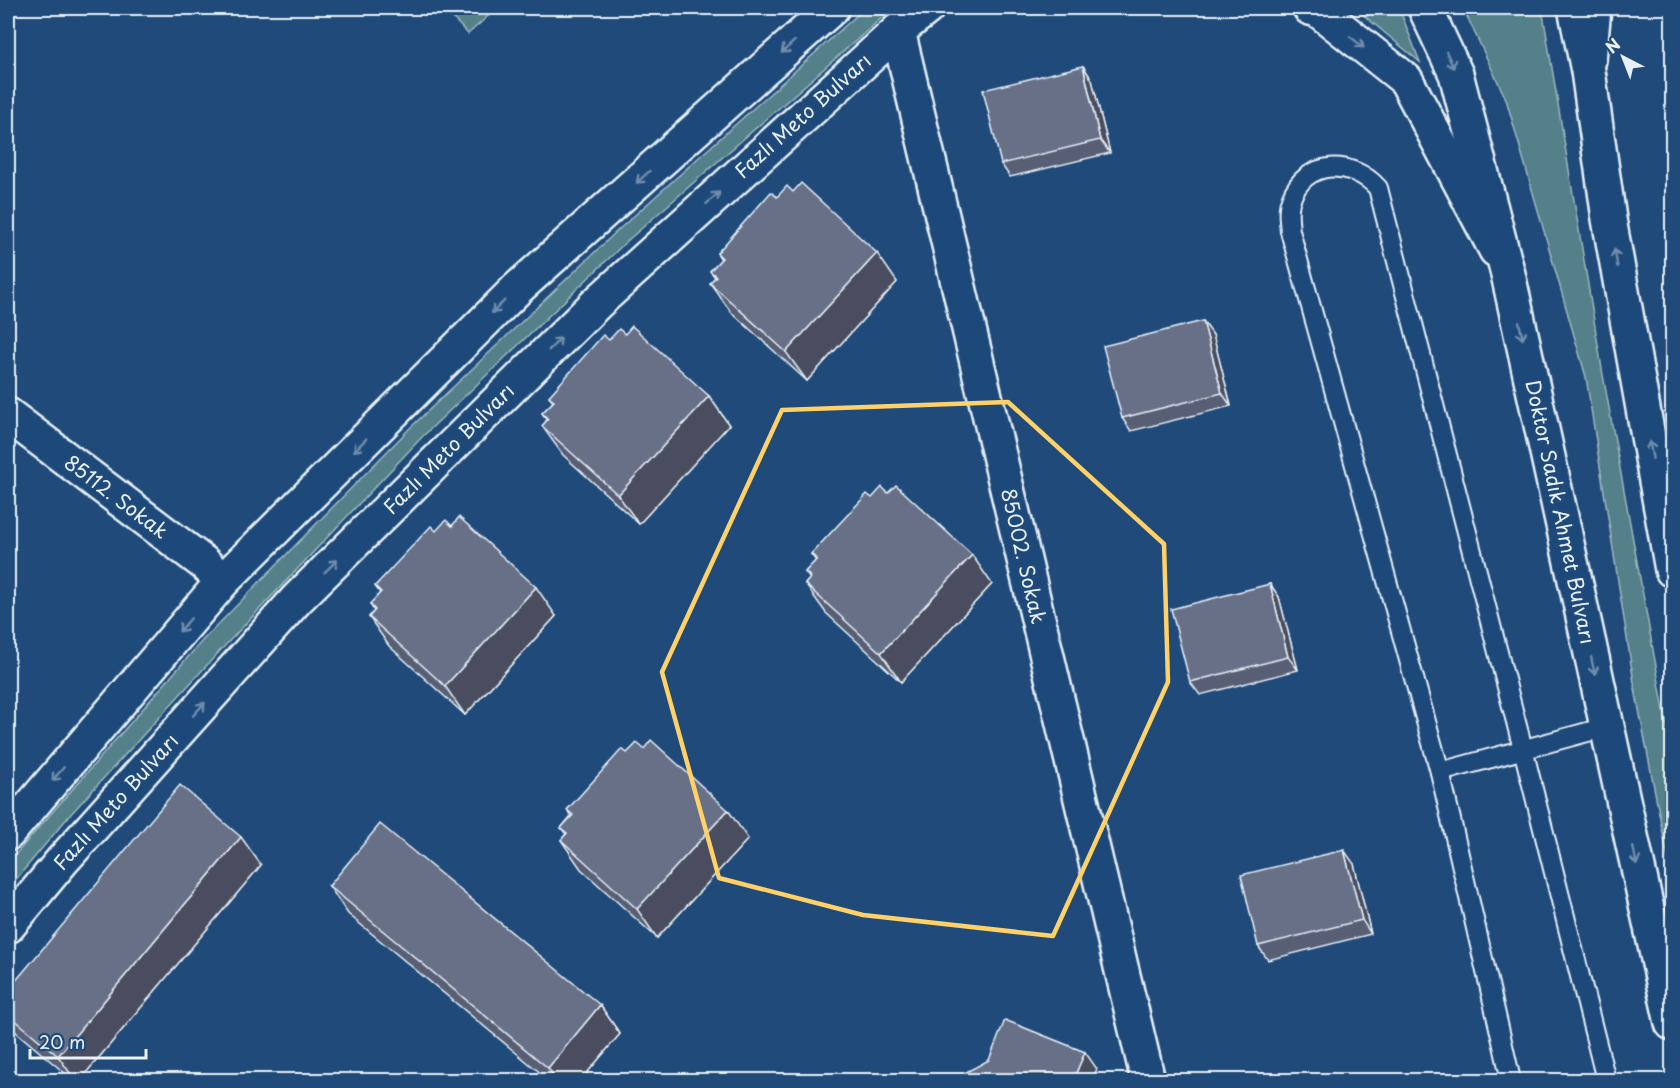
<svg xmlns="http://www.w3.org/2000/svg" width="1680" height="1088" font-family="'Playpen Sans',sans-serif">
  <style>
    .green { fill: #538089; stroke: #9eb8c0; stroke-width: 1.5 }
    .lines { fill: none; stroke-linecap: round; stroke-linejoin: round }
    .service-casing { stroke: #e8f1f8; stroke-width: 22 }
    .minor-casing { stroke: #e8f1f8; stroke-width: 38 }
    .secondary-casing { stroke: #e8f1f8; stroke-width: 38 }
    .primary-casing { stroke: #e8f1f8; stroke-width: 38 }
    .service { stroke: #1f4a7a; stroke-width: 18 }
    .minor { stroke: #1f4a7a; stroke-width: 33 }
    .secondary { stroke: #1f4a7a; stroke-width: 33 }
    .primary { stroke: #1f4a7a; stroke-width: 33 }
    .wall { fill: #595f75; stroke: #e8f1f8; stroke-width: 1.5 }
    .shaded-wall { fill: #484e5f; stroke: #e8f1f8; stroke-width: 1.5 }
    .building { fill: #676f88; stroke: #e8f1f8; stroke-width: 1.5 }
    .oneway { stroke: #6f8dac }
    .marked { fill: none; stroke: #ffd166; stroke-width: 4.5; stroke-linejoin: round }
    .labels { text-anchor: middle; stroke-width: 6; stroke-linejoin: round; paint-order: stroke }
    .street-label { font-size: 20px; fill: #e8f1f8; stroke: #1f4a7a }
  </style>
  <rect width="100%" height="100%" fill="#1f4a7a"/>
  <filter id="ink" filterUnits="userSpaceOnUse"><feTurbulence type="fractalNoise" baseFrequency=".0167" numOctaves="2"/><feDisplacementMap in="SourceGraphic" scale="12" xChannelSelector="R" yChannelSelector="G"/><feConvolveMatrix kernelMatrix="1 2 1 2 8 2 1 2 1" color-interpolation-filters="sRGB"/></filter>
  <g filter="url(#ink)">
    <g class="green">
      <polygon points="443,8 497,8 468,34"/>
      <polygon points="865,8 893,8 627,241 422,437 219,652 69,816 8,889 8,863 202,641 410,428 616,232"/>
      <polygon points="1355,8 1399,8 1420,62"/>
      <polygon points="1463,8 1542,8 1603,375 1672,754 1672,880 1635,689 1586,377 1506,99"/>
    </g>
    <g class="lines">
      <defs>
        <g id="service">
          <polyline points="1440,772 1606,727"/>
          <path d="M1511,1080L1440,772L1290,231C1289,221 1287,209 1291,199C1306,159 1352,159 1378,188L1523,749L1606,1080"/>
        </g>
        <g id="minor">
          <polyline points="898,31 1148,1080"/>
          <polyline points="8,415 204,563 223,581"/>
        </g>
        <g id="secondary">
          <polyline points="1310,8 1318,10 1406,80 1496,250"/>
          <polyline points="1589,60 1594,8"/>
          <polyline points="8,833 223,581 518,288 832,8"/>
          <polyline points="8,926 62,861 297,599 597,303 898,31 927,8"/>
        </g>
        <g id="primary">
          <polyline points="1425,8 1456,74 1508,274 1672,1023"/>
          <polyline points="1575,8 1588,71 1609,219 1672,570"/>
        </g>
      </defs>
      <use href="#service" class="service-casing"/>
      <use href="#minor" class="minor-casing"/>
      <use href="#secondary" class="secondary-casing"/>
      <use href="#primary" class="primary-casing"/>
      <use href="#service" class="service"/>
      <use href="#minor" class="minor"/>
      <use href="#secondary" class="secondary"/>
      <use href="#primary" class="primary"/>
    </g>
    <g class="wall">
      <polygon points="1083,66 1092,80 1110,153 1010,177 1001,164"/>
      <polygon points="793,192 897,282 807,381 731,312 710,283 715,277 710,271 721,259 717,253 777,197"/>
      <polygon points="1203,321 1213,335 1231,406 1131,431 1122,418"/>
      <polygon points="625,334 709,396 729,425 639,524 563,455 542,426 547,420 542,413 553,402 549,396 609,340"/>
      <polygon points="872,498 992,584 901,682 826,613 805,584 810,579 805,572 816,561 811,554"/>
      <polygon points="436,531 556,616 465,715 389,646 369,617 374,611 370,604 380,593 375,586"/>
      <polygon points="1270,584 1279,597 1298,670 1200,695 1190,682"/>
      <polygon points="627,753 748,839 657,938 581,869 561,840 566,834 561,828 571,816 567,810"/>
      <polygon points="1354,864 1371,934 1268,960 1258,946"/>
      <polygon points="261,865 80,1080 73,1080 16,1032 8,1021 8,990"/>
      <polygon points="329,886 600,1005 620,1034 581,1080 549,1080 348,914"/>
    </g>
    <g class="shaded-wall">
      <polygon points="1083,66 1092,80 1110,153 1100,140"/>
      <polygon points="877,253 897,282 807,381 786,352"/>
      <polygon points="1203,321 1213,335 1231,406 1222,393"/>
      <polygon points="709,396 729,425 639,524 618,495"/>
      <polygon points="972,555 992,584 901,682 881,653"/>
      <polygon points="1270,584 1279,597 1298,670 1288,657"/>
      <polygon points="536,587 556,616 465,715 445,686"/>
      <polygon points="728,810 748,839 657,938 637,909"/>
      <polygon points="241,837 261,865 80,1080 75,1080 58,1056"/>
      <polygon points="1344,850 1354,864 1371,934 1362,920"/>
      <polygon points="600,1005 620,1034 581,1080 557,1080 548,1068"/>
      <polygon points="1085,1052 1097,1069 1092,1080 1073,1080"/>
    </g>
    <g class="building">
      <polygon points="1083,66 1100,140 1001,164 983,90"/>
      <polygon points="801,183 877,253 786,352 710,283 716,276 710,271 722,258 717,253 771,192 777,197 787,186 793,192"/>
      <polygon points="1203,321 1222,393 1122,418 1103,346"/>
      <polygon points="632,326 709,396 618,495 542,426 548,419 542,413 554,401 549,396 603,335 609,340 619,329 625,334"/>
      <polygon points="896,485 972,555 881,653 805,584 811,577 805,572 817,559 811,554 867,494 872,498 882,487 888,493"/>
      <polygon points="459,517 536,587 445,686 369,617 375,610 370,604 381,592 375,586 431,526 436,531 446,520 452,526"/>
      <polygon points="1270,584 1288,657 1190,682 1171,609"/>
      <polygon points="651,740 728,810 637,909 561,840 567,833 561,828 573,815 567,810 622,749 627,753 637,743 644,749"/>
      <polygon points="180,785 241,837 58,1056 8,1014 8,990"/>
      <polygon points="380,824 600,1005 548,1068 329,886"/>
      <polygon points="1344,850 1362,920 1258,946 1241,875"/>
      <polygon points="1005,1020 1085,1052 1073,1080 956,1080 955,1078 989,1060"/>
    </g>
    <defs><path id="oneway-shaft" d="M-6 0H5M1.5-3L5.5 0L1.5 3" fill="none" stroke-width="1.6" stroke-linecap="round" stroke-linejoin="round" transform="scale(1.5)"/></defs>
    <g class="oneway">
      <use href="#oneway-shaft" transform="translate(1357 42) rotate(39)"/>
      <use href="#oneway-shaft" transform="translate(788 47) rotate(138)"/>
      <use href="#oneway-shaft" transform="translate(1450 60) rotate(65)"/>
      <use href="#oneway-shaft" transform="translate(643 177) rotate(138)"/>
      <use href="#oneway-shaft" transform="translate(713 198) rotate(-42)"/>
      <use href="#oneway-shaft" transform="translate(1616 258) rotate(-100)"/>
      <use href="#oneway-shaft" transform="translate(498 307) rotate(135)"/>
      <use href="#oneway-shaft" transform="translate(1521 331) rotate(78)"/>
      <use href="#oneway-shaft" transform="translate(555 344) rotate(-45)"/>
      <use href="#oneway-shaft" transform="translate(360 445) rotate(135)"/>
      <use href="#oneway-shaft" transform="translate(1651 450) rotate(-100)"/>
      <use href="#oneway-shaft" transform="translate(331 566) rotate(-45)"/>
      <use href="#oneway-shaft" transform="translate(185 625) rotate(131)"/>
      <use href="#oneway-shaft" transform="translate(1593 666) rotate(78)"/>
      <use href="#oneway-shaft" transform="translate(199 709) rotate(-48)"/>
      <use href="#oneway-shaft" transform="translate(58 774) rotate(131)"/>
      <use href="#oneway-shaft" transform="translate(1635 856) rotate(78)"/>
    </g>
  </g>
  <path class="marked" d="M1008,402L1164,544L1168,682L1053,936L863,915L719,878L662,672L782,410Z"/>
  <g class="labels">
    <g class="street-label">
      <text transform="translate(803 116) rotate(-42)" y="7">Fazlı Meto Bulvarı</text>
      <text transform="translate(449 449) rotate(-45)" y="7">Fazlı Meto Bulvarı</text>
      <text transform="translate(116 497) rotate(37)" y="7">85112. Sokak</text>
      <text transform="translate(1560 512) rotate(78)" y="7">Doktor Sadık Ahmet Bulvarı</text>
      <text transform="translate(1023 556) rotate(77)" y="7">85002. Sokak</text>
      <text transform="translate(116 802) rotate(-48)" y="7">Fazlı Meto Bulvarı</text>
    </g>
  </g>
  <rect width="1680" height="1088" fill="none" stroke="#1f4a7a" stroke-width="30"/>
  <rect x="15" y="15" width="1650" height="1058" fill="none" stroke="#e8f1f8" stroke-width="2" filter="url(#ink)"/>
  <g transform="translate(1623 57) rotate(318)" stroke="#1f4a7a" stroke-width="4.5" paint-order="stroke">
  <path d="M0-4.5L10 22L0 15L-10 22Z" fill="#e8f1f8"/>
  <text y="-9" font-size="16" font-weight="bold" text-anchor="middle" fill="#e8f1f8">N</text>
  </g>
  <path d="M30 1049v9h116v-9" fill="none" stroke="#e8f1f8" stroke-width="3"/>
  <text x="39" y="1049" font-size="18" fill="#e8f1f8" stroke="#1f4a7a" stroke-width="4.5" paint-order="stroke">20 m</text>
</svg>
